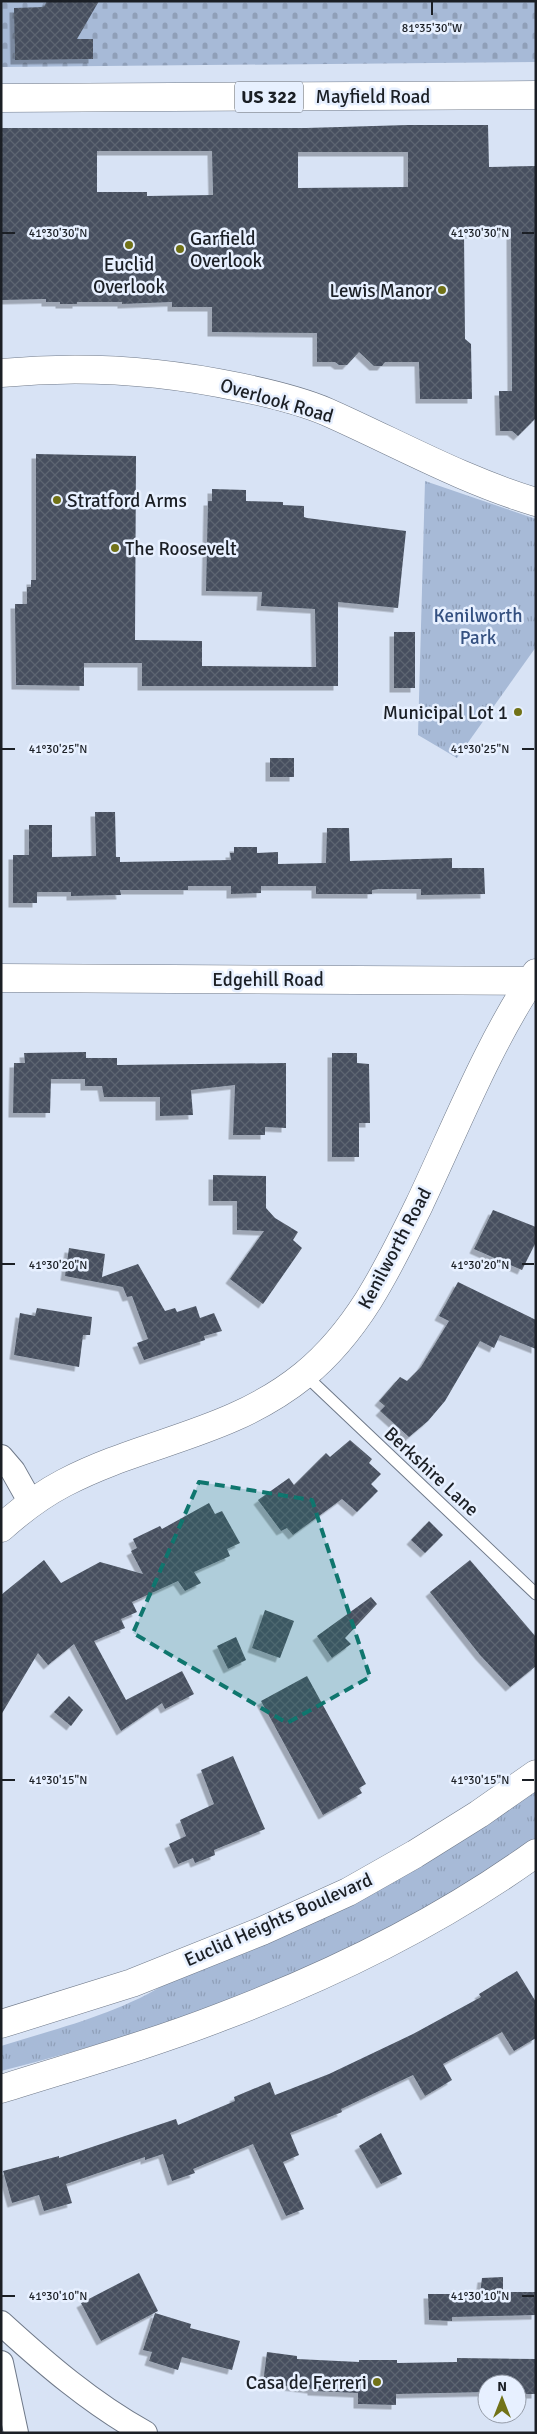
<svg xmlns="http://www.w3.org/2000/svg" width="537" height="2434" font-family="Signika,sans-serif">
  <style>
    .grass { fill: url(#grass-tufts) }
    .cemetery { fill: url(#cemetery-stones) }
    .building { fill: url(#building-cross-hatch); fill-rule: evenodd; filter: url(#shadow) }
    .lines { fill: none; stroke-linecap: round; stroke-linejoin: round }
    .lane-casing { stroke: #6f7989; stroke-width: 13 }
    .street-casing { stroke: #6f7989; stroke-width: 26 }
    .secondary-casing { stroke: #6f7989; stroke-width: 29 }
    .primary-casing { stroke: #6f7989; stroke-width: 29 }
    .lane { stroke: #fff; stroke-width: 11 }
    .street { stroke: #fff; stroke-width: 24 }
    .secondary { stroke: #fff; stroke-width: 28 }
    .primary { stroke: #fff; stroke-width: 28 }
    .marked { fill: #0f766e; fill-opacity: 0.2; stroke: #0f766e; stroke-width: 4; stroke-dasharray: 10 6; stroke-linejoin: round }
    .ticks { fill: none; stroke: #1b1f25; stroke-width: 2 }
    .poi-dot { fill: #717217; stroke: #e7f0ff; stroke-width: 2 }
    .labels { text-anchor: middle; stroke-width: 5; stroke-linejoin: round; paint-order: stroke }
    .shield { fill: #e7f0ff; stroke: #585e66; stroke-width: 1 }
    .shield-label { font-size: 18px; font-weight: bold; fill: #1b1f25 }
    .street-label { font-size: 19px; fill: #1b1f25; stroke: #e7f0ff }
    .poi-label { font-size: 19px; fill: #1b1f25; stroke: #e7f0ff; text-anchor: start }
    .park-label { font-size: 19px; fill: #345080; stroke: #e7f0ff }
    .ticks-label { font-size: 12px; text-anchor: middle; fill: #1b1f25; stroke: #e7f0ff; stroke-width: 5; stroke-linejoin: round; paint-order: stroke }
  </style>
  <defs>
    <pattern id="grass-tufts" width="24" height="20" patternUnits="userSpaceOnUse" patternTransform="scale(1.25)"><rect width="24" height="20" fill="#a7bad7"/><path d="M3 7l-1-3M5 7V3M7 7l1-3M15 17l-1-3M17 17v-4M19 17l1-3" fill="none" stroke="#8f9fb8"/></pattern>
    <pattern id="cemetery-stones" width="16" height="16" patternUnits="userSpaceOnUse" patternTransform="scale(1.25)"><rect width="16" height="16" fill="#a7bad7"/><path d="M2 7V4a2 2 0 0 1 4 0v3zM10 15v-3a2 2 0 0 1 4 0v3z" fill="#8f9fb8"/></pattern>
    <pattern id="building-cross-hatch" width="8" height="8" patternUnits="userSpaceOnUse" patternTransform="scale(1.25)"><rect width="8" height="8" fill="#464f5e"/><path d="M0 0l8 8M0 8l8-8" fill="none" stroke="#5d6571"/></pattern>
    <filter id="shadow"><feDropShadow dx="-4.5" dy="4.5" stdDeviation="0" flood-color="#0004"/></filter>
  </defs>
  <rect width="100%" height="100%" fill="#d8e3f5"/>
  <g class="grass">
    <polygon points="425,481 536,519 536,647 457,758 418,735"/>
    <path d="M536,1786V1840C510,1857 484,1876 457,1892C321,1974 155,2032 1,2071V2046C58,2028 119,2014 170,1981Z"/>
  </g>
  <polygon class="cemetery" points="1,1 536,1 536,62 1,67"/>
  <g class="building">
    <polygon points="47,1 99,1 77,39 93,39 93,59 15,60 14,8 44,7"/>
    <path d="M408,125H488L489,167L536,166V418L518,436L512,431H500L499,391H512L511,233L464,234L465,339L471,344L472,399H420L419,362H385L382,366H374L359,352L347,365H339L335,362H317V333L212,332V307H172V302L122,304V302H77V304H60V302H46V299L1,300V128H306ZM97,151H212L213,195L147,196V192H97ZM298,152H408V187L298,188Z"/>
    <polygon points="36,454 136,456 135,640 202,641 202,666 316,667 315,609 261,606 262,592 206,591 208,501 212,501 212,489 246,490 246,501 283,502 283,505 304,506 304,517 307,518 406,531 398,608 338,602 338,686 142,686 142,663 84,663 84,686 16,685 15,604 27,604 27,587 31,587 31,580 36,580"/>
    <rect x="394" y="632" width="21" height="56"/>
    <rect x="270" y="758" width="24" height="19"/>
    <polygon points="95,812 115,812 116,857 120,857 120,862 231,860 230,853 234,853 234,847 257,847 257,853 278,852 278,864 326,863 327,828 349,828 350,861 452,858 452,868 484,868 485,894 421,895 421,889 379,889 372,890 372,894 316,894 316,886 261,886 261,893 231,894 231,886 188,886 188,890 120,890 121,895 71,896 71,892 37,892 37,903 13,903 13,855 29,855 29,825 52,825 52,857 96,856"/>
    <polygon points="86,1052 86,1058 117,1058 117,1065 286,1063 286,1128 265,1127 265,1135 233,1135 235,1085 191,1090 193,1115 160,1116 160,1097 104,1097 102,1086 85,1086 85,1079 51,1079 50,1113 13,1113 14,1063 25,1063 24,1053"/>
    <polygon points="332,1053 357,1053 357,1063 369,1064 370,1123 359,1123 359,1157 332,1157"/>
    <polygon points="213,1175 266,1176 266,1208 275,1218 298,1232 293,1240 302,1248 263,1304 230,1279 264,1231 237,1230 237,1201 213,1201"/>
    <polygon points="493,1210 536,1227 536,1242 522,1270 474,1249"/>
    <polygon points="69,1248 105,1254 102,1277 138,1264 165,1311 175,1308 177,1312 196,1306 200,1318 214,1313 222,1331 204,1336 205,1340 144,1360 137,1343 148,1339 132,1296 127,1297 123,1287 65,1276"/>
    <polygon points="458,1282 536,1320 536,1349 500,1335 494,1348 480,1341 445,1401 428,1421 409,1437 380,1411 385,1406 379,1401 400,1377 407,1381 421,1367 449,1321 439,1316"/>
    <polygon points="37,1308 92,1317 90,1335 83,1335 79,1367 14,1355 20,1313 35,1316"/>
    <polygon points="350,1440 372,1459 369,1463 381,1474 371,1484 378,1491 357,1512 342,1499 293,1535 287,1528 281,1531 258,1500 289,1478 294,1485 326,1453 330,1457"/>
    <polygon points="209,1503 215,1514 222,1511 240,1543 227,1549 230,1556 194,1572 201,1583 185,1591 178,1581 132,1602 137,1612 121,1619 125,1628 94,1641 126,1700 182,1671 194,1694 165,1709 162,1703 121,1731 74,1644 48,1665 38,1653 1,1715 1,1595 44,1560 61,1583 100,1562 143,1574 131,1551 137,1548 133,1539 160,1526 162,1529"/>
    <polygon points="429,1521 443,1535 425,1553 411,1540"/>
    <polygon points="470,1560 536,1637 536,1666 510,1687 480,1655 430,1592"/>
    <polygon points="371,1597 377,1604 345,1638 351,1644 332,1658 317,1636"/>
    <polygon points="265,1610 294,1621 280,1658 252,1648"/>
    <polygon points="236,1637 246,1660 228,1669 217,1646"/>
    <polygon points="307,1676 366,1784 359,1788 362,1793 323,1815 261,1701"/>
    <polygon points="69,1696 83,1710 71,1726 54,1712"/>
    <polygon points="233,1756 265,1829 214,1850 215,1855 195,1863 193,1858 178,1864 169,1844 186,1836 180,1820 214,1804 201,1770"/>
    <polygon points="517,1971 536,2002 536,2038 514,2051 502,2032 443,2064 452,2080 425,2096 413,2075 341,2109 342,2112 290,2133 299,2155 283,2162 304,2209 286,2216 253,2144 193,2169 195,2173 172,2181 163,2154 145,2160 145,2157 66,2184 72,2203 44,2211 39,2195 12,2203 3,2171 59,2156 59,2158 176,2119 178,2125 235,2101 234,2097 270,2082 275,2095 329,2074 413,2034 481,1997 479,1994"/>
    <polygon points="381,2133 402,2174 381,2184 359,2146"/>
    <polygon points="139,2273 158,2311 101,2341 81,2303"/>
    <polygon points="503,2277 503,2292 536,2292 536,2315 452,2317 452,2321 429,2320 428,2294 480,2294 482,2278"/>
    <polygon points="155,2313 191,2324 190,2328 240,2341 232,2370 182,2357 178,2370 149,2361 152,2352 143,2350"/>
    <polygon points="267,2352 297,2356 297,2359 359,2362 359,2360 397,2360 397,2363 457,2362 457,2358 536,2359 536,2394 517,2394 517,2384 487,2384 487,2392 396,2394 396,2405 358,2404 358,2393 312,2391 312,2389 263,2383"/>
  </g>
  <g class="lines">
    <defs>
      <polyline id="lane" points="304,1374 536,1594"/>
      <g id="street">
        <polyline points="1,1457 13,1471 31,1503"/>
        <path d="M1,2323C46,2364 91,2403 145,2433"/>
        <polyline points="1,2363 16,2433"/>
      </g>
      <g id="secondary">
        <path d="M1,373C83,365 159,370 239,387C268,393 299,400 327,412C397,443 462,480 536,502"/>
        <polyline points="1,978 536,981"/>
        <path d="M1,1528C20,1511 41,1495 64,1483C144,1441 230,1435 304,1375C359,1330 388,1268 419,1205C456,1127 488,1044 536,973"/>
        <polyline points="1,2024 132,1983 262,1931 348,1892 415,1854 479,1814 536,1774"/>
        <path d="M1,2089C74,2066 149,2045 221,2017C332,1975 439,1923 536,1853"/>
      </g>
      <polyline id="primary" points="1,98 536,95"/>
    </defs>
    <use href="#lane" class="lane-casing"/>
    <use href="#street" class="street-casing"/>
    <use href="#secondary" class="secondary-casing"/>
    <use href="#primary" class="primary-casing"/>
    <use href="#lane" class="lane"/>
    <use href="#street" class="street"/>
    <use href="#secondary" class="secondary"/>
    <use href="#primary" class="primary"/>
  </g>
  <path class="marked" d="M199,1482L312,1500L370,1677L287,1723L133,1633Z"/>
  <path class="ticks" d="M432,2V15M2,233H15M522,233H534M2,749H15M522,749H534M2,1264H15M522,1264H534M2,1780H15M522,1780H534M2,2296H15M522,2296H534"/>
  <g class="poi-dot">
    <circle cx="129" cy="245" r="5"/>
    <circle cx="180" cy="249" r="5"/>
    <circle cx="442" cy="290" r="5"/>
    <circle cx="57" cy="500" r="5"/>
    <circle cx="115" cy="548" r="5"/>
    <circle cx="518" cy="712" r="5"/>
    <circle cx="377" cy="2382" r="5"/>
  </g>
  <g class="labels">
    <rect class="shield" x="235" y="81.5" width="68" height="31" rx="4"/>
    <g class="shield-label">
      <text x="269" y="103">US 322</text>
    </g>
    <g class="street-label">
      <text x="373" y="103">Mayfield Road</text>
      <text transform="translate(277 400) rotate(16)" y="7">Overlook Road</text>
      <text x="268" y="986">Edgehill Road</text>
      <text transform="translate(394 1248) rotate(-62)" y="7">Kenilworth Road</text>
      <text transform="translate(432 1471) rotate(43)" y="7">Berkshire Lane</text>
      <text transform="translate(278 1919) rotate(-24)" y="7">Euclid Heights Boulevard</text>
    </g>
    <g class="poi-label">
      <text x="190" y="245">Garfield<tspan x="190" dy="22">Overlook</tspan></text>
      <text x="129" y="271" text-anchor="middle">Euclid<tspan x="129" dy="22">Overlook</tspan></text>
      <text x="432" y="297" text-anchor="end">Lewis Manor</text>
      <text x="67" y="507">Stratford Arms</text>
      <text x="125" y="555">The Roosevelt</text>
      <text x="508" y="719" text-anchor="end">Municipal Lot 1</text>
      <text x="367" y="2389" text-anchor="end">Casa de Ferreri</text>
    </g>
    <g class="park-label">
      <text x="478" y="622">Kenilworth<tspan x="478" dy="22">Park</tspan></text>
    </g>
  </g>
  <g class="ticks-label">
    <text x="432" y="32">81°35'30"W</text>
    <text x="58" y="237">41°30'30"N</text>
    <text x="480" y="237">41°30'30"N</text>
    <text x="58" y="753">41°30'25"N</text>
    <text x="480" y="753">41°30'25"N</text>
    <text x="58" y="1269">41°30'20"N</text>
    <text x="480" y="1269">41°30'20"N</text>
    <text x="58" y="1784">41°30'15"N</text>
    <text x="480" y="1784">41°30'15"N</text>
    <text x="58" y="2300">41°30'10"N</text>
    <text x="480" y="2300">41°30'10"N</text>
  </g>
  <rect width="537" height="2434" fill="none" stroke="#1b1f25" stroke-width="5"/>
  <g transform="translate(502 2399)"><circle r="24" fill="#e7f0ff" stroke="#959ca8"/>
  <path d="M0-4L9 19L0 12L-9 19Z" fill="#717217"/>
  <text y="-8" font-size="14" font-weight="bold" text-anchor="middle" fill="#1b1f25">N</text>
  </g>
</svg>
